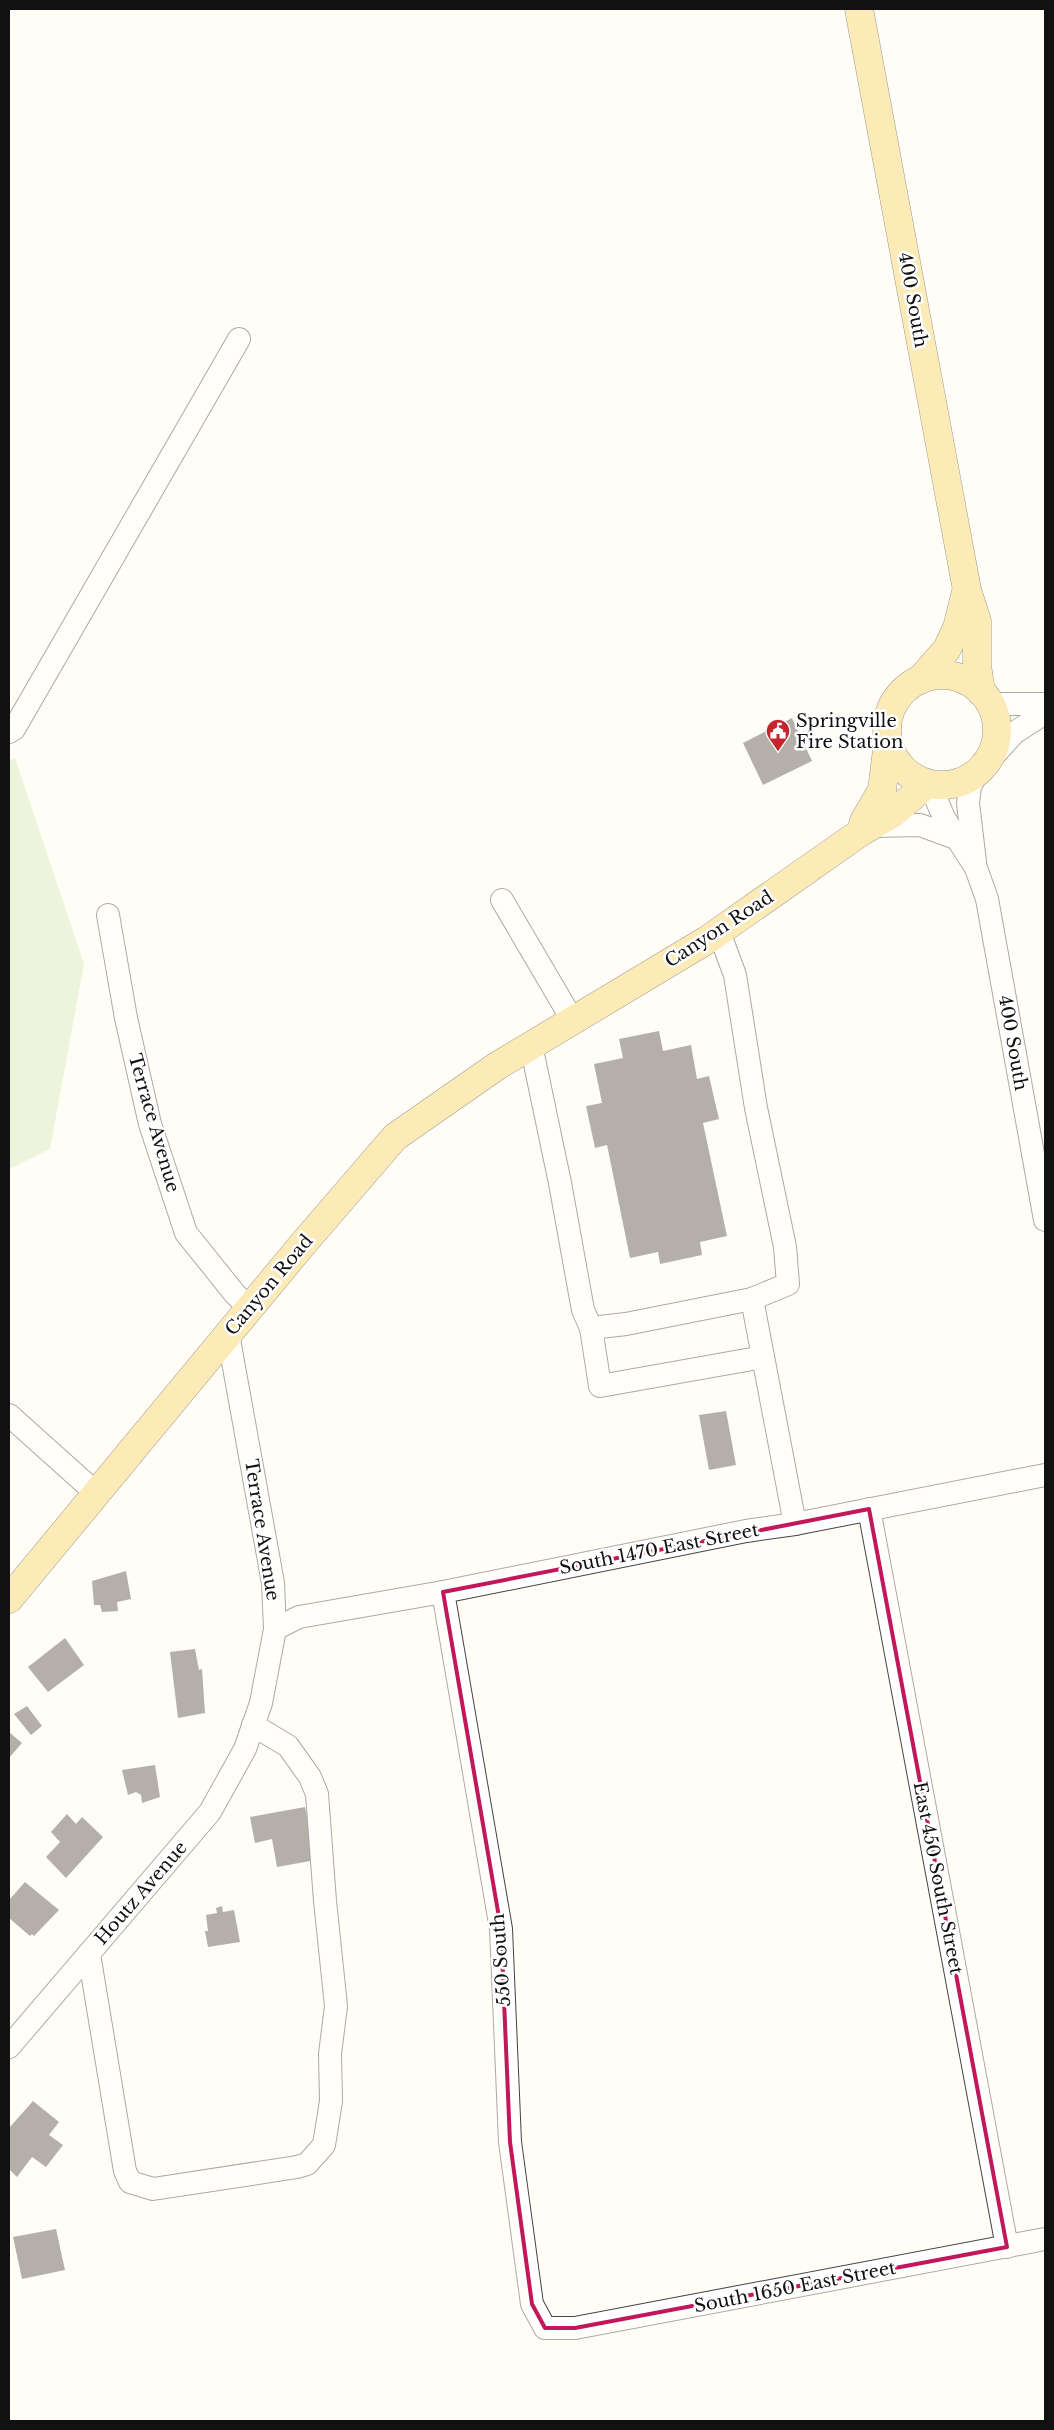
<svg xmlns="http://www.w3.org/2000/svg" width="1054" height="2430" font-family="'Libre Baskerville',serif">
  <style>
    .green { fill: #d5ebbd }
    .building { fill: #5a524d }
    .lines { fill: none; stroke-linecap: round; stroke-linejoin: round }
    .minor-casing { stroke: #444; stroke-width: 24 }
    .major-casing { stroke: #222; stroke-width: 29 }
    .minor { stroke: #fff; stroke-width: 22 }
    .major { stroke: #f9d66b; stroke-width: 28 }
    .marked { fill: none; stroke: #c2185b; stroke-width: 4; stroke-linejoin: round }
    .labels { text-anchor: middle; stroke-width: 5; stroke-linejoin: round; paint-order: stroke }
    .street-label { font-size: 18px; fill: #111; stroke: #fff }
    .poi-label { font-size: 18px; fill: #111; stroke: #fff; text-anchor: start }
  </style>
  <rect width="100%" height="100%" fill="#fffdf5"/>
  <polygon class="green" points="15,758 84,964 50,1149 9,1169 9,761"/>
  <g class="building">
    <polygon points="792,718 812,761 763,785 743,743"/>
    <polygon points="659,1031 663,1051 691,1045 697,1079 709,1076 719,1119 703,1123 727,1236 700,1242 702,1255 660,1264 658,1252 630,1258 607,1145 595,1148 586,1106 602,1103 594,1064 623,1058 619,1039"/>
    <polygon points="726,1411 736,1465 709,1470 699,1415"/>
    <polygon points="126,1571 131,1599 117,1602 118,1611 102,1612 100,1605 94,1605 92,1581"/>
    <polygon points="65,1638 84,1665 48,1692 28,1667"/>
    <polygon points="195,1649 199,1670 202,1669 205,1713 178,1718 170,1652"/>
    <polygon points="27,1706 42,1726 31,1735 14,1714"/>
    <polygon points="9,1732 22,1743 9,1758"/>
    <polygon points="155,1765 160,1797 142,1803 141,1795 136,1792 128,1795 122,1770"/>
    <polygon points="305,1807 316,1860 277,1867 272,1839 255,1843 250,1817"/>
    <polygon points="67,1814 76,1824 82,1817 103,1837 66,1878 46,1857 60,1842 51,1832"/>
    <polygon points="25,1882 59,1910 34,1936 32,1934 30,1936 9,1918 9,1900"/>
    <polygon points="222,1906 223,1912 234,1910 240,1942 208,1947 205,1931 208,1931 206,1915 217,1913 216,1908"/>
    <polygon points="33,2101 59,2122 49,2135 63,2145 46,2167 32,2157 17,2177 9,2169 9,2128"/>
    <polygon points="56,2229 65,2270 22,2279 13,2237"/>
  </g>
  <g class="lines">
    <defs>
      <g id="minor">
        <polyline points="990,704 1045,704"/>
        <polyline points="9,732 14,729 239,339"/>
        <polyline points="984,766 1014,733 1045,713"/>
        <polyline points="930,784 944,818 976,868 987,899 1045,1220"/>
        <polyline points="874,826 920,825 958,839"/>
        <polyline points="975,862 968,803 970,786 978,772"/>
        <polyline points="502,900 573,1021"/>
        <polyline points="108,915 126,1018 150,1124 186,1233 235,1294 249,1308"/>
        <polyline points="719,932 735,975 756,1108 785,1247 788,1284 752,1299"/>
        <polyline points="531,1045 560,1183 583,1310 591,1328 626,1324 752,1299 795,1524"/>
        <polyline points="591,1328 600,1386 763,1357"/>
        <polyline points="9,1415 96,1493"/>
        <polyline points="869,1509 1007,2247"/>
        <polyline points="443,1592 501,1929 510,2142 532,2304 545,2328 575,2328 1045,2239"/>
        <polyline points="275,1629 299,1617 443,1592 746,1531 795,1524 1045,1475"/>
        <polyline points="89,1954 125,2171 130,2182 153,2189 297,2167 307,2164 324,2145 331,2101 330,2054 336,2006 325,1901 317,1794 310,1777 288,1746 253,1725"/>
        <polyline points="9,2047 210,1812 245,1749 261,1703 275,1629 273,1583 228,1334"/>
      </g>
      <g id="major">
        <polyline points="859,9 967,590 977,621 977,665 981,692"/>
        <circle cx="942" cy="730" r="55"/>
        <polyline points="920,680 947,649 957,628 966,592"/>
        <polyline points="861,832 864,821 882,790 888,742"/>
        <polyline points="9,1599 302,1245 395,1137 497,1066 707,940 861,832 892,814 927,784"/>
      </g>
    </defs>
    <use href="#minor" class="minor-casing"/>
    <use href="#major" class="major-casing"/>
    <use href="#minor" class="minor"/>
    <use href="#major" class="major"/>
  </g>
  <path d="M0 0H1054V2430H0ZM869,1509L1007,2247L575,2328H545L532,2304L510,2142L501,1929L443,1592Z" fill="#fffdf5" fill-opacity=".55" fill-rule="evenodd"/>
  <path class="marked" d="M869,1509L1007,2247L575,2328H545L532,2304L510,2142L501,1929L443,1592Z"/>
  <defs>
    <symbol id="civic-pin" viewBox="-11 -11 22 30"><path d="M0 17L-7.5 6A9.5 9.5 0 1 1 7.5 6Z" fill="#c4262e" stroke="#fff"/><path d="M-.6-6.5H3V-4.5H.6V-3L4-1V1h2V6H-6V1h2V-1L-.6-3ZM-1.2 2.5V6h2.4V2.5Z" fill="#fff"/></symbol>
  </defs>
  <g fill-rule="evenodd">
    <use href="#civic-pin" x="764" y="717" width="28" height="38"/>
  </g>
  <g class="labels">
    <g class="street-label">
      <text transform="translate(913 300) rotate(80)" y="6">400 South</text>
      <text transform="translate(719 929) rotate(-33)" y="6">Canyon Road</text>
      <text transform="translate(1013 1043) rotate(80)" y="6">400 South</text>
      <text transform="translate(154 1123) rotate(74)" y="6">Terrace Avenue</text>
      <text transform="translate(269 1285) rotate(-50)" y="6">Canyon Road</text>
      <text transform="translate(262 1530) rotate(81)" y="6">Terrace Avenue</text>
      <text transform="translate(659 1549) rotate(-11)" y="6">South 1470 East Street</text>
      <text transform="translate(938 1878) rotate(79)" y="6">East 450 South Street</text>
      <text transform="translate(141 1893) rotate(-49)" y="6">Houtz Avenue</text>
      <text transform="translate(501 1960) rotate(-94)" y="6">550 South</text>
      <text transform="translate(795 2287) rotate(-11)" y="6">South 1650 East Street</text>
    </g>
    <g class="poi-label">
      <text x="796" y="727">Springville<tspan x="796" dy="21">Fire Station</tspan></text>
    </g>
  </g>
  <rect width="1054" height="2430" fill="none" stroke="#111111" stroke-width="20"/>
</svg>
